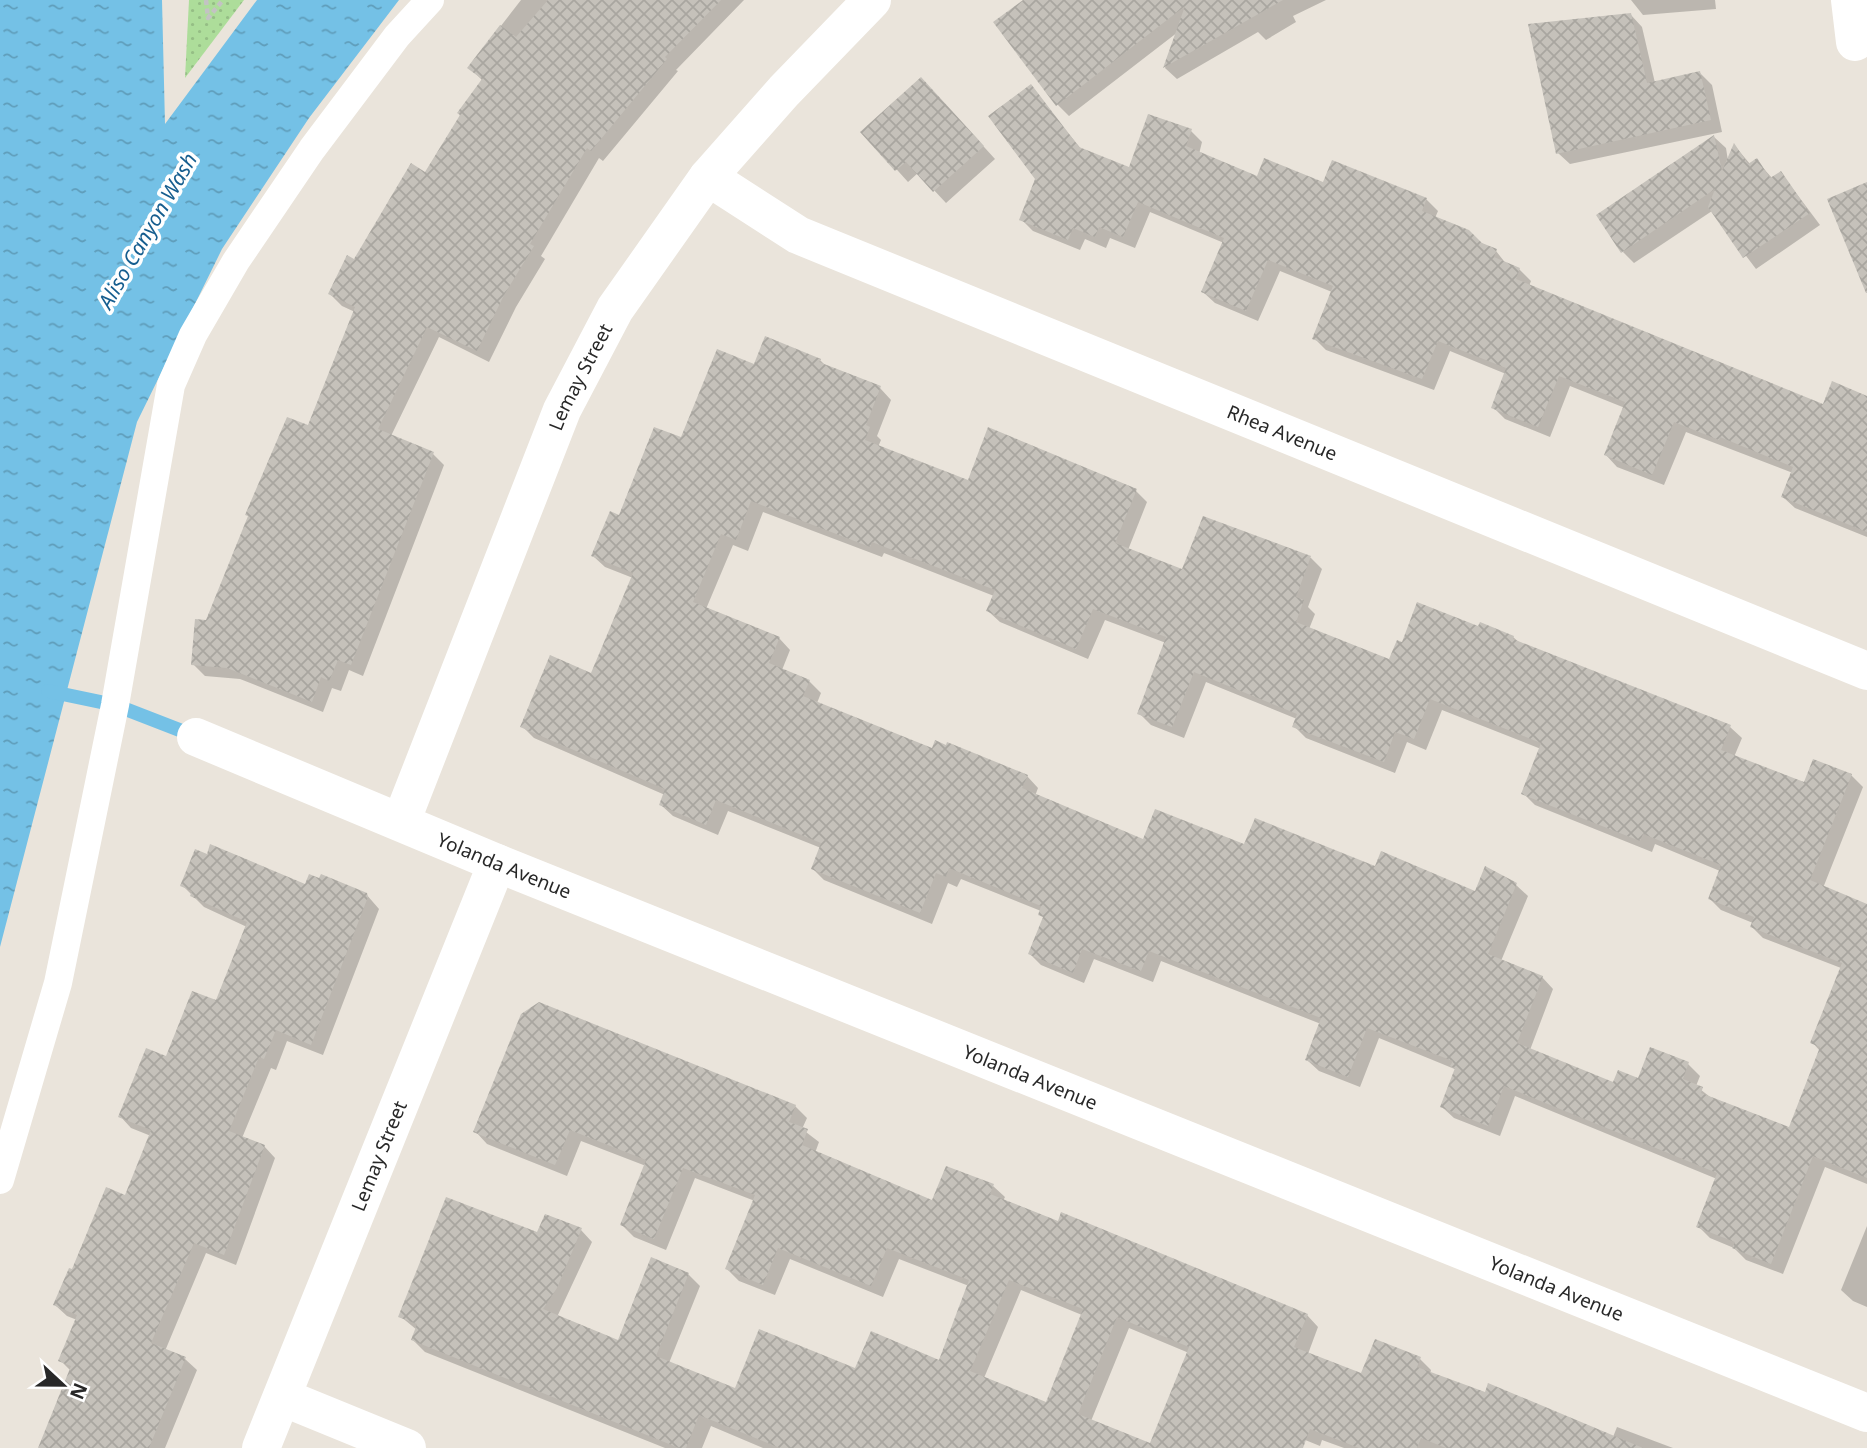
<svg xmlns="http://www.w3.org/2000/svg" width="1867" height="1448" font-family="'Noto Sans',sans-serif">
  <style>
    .grass { fill: url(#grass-dots) }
    .water { fill: url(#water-ripples) }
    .shadow { fill: #0003; fill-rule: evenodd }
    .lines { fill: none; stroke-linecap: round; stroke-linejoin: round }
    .stream { stroke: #74c1e6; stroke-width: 14 }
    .building { fill: url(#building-cross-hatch); fill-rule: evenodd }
    .path { stroke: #c3c3c3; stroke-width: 4.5; stroke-dasharray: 5 3.5; stroke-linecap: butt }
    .service { stroke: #fff; stroke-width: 28 }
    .minor { stroke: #fff; stroke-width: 38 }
    .tertiary { stroke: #fff; stroke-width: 38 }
    .labels { text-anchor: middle; stroke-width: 7; stroke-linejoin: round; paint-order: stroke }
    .street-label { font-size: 19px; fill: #282828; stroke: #fff }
    .water-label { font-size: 21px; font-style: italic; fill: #165e8f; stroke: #fff }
  </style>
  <defs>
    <pattern id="grass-dots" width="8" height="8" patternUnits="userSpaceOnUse" patternTransform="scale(1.75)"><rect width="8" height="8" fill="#addd9a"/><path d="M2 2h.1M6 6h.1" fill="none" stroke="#95be85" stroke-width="1.8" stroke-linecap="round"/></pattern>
    <pattern id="water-ripples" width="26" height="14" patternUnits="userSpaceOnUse" patternTransform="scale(1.75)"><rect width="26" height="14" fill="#74c1e6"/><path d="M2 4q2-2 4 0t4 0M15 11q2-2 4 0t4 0" fill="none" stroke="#5f9dba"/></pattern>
    <pattern id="building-cross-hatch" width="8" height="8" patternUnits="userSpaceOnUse" patternTransform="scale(1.75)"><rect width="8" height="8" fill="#c5c1ba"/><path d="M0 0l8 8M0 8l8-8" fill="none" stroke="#a9a6a0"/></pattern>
  </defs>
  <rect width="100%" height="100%" fill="#eae4db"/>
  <polygon class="grass" points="189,0 244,0 185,78"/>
  <polygon class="water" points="0,0 162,0 165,124 257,0 399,0 309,118 222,249 137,422 0,947"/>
  <g class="shadow">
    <polygon points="521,0 744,0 676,70 678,71 603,161 599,158 541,256 545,259 516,307 489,362 439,337 391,436 433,454 444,465 363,676 349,670 341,691 332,688 323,712 240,679 205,676 193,664 207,622 308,427 355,312 342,306 330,294 426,174 483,81 469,67"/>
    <polygon points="1026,0 1326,0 1293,16 1296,22 1266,40 1258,32 1177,79 1165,68 1178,32 1069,116 1058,105"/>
    <polygon points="1631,0 1715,0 1716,9 1643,15"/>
    <polygon points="1631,15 1642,27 1655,83 1700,73 1712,85 1722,132 1570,164 1558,153"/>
    <polygon points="1030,86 1082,150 1130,170 1191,131 1202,142 1199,154 1258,178 1426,199 1438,211 1435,218 1496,251 1507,265 1519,269 1531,281 1529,286 1824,406 1867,398 1867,537 1795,508 1783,497 1793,473 1686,432 1664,485 1617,467 1606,455 1625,408 1570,386 1550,437 1505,419 1493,407 1506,374 1450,351 1434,390 1326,350 1314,338 1332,292 1280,271 1258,321 1215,303 1203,292 1224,243 1150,212 1135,248 1110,238 1106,248 1085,239 1080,250 1033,231 1021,219 1037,179"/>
    <polygon points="933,91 995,159 946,203 918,173 908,182 863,132"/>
    <polygon points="1714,137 1726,148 1728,161 1735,146 1750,164 1756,160 1772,178 1781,173 1820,225 1756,269 1712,211 1634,263 1623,252"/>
    <path d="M820,360L827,367L880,388L891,400L877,436L881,440L878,447L969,482L1136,491L1147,502L1128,550L1183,571L1204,518L1311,558L1322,569L1308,607L1315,614L1309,629L1390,662L1403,644L1479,628L1513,637L1521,644L1730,727L1742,738L1734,757L1805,784L1851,775L1863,787L1823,888L1867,905V1184L1825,1167L1783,1274L1746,1260L1734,1248L1710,1238L1698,1226L1717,1179L1515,1096L1500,1136L1454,1118L1442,1107L1457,1070L1379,1038L1360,1087L1319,1071L1307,1060L1321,1024L1161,961L1153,982L1094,959L1084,983L1041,965L1030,954L1044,918L1041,911L961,879L957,887L948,883L932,924L824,880L813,869L821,848L728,811L718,835L673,816L661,805L665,795L534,738L522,726L592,675L633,578L605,567L593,556L620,517L682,440L755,366ZM763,512L882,557L884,553L994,596L988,611L1000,622L1088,659L1105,620L1166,643L1139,713L1151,725L1184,738L1206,682L1297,719L1294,726L1306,738L1395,773L1407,742L1426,750L1442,710L1541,749L1523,793L1535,805L1652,852L1655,844L1720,871L1710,899L1721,910L1753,923L1752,927L1763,938L1841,968L1812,1042L1820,1051L1790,1129L1714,1100L1696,1086L1700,1076L1688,1064L1639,1080L1614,1084L1530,1050L1553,989L1542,977L1501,961L1528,896L1516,885L1476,894L1376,868L1245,847L1144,841L1035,796L1038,788L1027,776L933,750L817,703L821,693L809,681L782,670L790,650L779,638L706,609L733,545L748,551Z"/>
    <polygon points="182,885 306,886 366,894 379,909 323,1055 287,1041 276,1070 271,1068 242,1138 264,1146 275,1158 236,1265 206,1253 165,1351 185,1359 197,1370 165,1448 40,1448 71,1371 60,1360 77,1320 67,1316 55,1305 73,1271 126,1197 151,1136 131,1128 120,1116 217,1002 247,927 204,907"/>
    <path d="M795,1106L807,1118L802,1129L819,1142L815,1153L933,1202L993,1186L1005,1197L1003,1201L1307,1315L1318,1327L1308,1354L1362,1376L1420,1359L1431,1370L1430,1374L1613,1437L1617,1427L1673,1448H1344L1322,1440L1320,1446L1226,1408L1210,1448H763L711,1426L702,1448H665L425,1352L413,1340L417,1330L400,1316L538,1235L581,1230L592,1242L557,1317L619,1343L688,1274L700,1286L669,1363L736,1390L856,1370L940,1362L969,1286L899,1259L883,1297L790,1259L775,1295L739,1281L727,1269L755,1201L695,1178L666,1250L634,1237L622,1225L646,1166L581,1141L567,1176L487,1144L476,1132ZM1021,1290L1082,1315L1046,1404L984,1378ZM1129,1328L1189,1353L1150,1445L1091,1421Z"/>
    <polygon points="1867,1226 1867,1307 1853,1301 1841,1290"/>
  </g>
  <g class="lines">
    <polyline class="stream" points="48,691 115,705 195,736"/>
  </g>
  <g class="building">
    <polygon points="548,0 721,0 665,57 667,59 591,151 587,148 530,244 534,246 504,295 477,351 427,327 378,429 434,452 351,665 338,660 329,681 321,677 312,702 227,668 191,665 195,619 206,620 248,516 245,515 287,417 308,425 355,307 328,294 347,255 354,259 411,163 425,172 460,115 457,113 482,79 467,68 500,25 516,37"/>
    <polygon points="1023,0 1283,0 1163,68 1185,6 1056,106 993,22"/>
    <polygon points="1631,13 1647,83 1700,71 1711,120 1556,154 1528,24"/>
    <polygon points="921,77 984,146 933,192 906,162 895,171 860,132"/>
    <polygon points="1031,84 1079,147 1129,167 1148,114 1192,129 1186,146 1257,176 1264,158 1323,182 1332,160 1427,198 1422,211 1469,230 1482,243 1497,249 1494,257 1520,268 1516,279 1823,404 1832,381 1867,396 1867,532 1781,497 1793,467 1720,437 1719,440 1674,422 1652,475 1604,455 1625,402 1559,376 1538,427 1491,408 1506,368 1438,341 1422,379 1312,339 1333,286 1268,260 1246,311 1201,292 1224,238 1138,202 1123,237 1099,227 1095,237 1073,228 1068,240 1019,220 1035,179 988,116"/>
    <polygon points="1714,135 1722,171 1734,143 1748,164 1757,158 1770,178 1781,171 1810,213 1743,258 1708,207 1715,189 1621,253 1596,215"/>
    <polygon points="1867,182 1867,293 1866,293 1827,199"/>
    <path d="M765,336L821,359L819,362L881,386L866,425L870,427L865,440L968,480L988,427L1137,489L1115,543L1182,569L1203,516L1311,556L1296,597L1304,600L1296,622L1389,659L1397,640L1402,642L1417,602L1478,626L1480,622L1514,636L1513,639L1731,725L1721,750L1804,782L1813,759L1852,774L1810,880L1867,904V1178L1813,1156L1771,1264L1732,1248L1735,1242L1696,1227L1717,1173L1504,1086L1488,1126L1440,1107L1455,1068L1450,1066L1453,1061L1367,1028L1348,1077L1305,1060L1321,1018L1149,951L1141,971L1082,949L1073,973L1028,954L1043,917L1038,915L1041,906L949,868L946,877L936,873L920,913L811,869L821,843L716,800L706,825L659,805L665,789L520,727L550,655L591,673L633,573L591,556L610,511L619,515L654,427L681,437L717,349L754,364ZM751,501L870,547L872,542L995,590L986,611L1076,649L1093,609L1166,637L1137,714L1172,727L1194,672L1297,714L1292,727L1384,762L1395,732L1414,739L1430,699L1541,743L1521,794L1640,841L1643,834L1721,865L1708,899L1754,917L1750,927L1842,963L1810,1043L1820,1047L1789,1127L1701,1093L1703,1087L1683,1079L1689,1062L1650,1047L1638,1078L1618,1070L1613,1082L1517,1043L1543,976L1488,954L1517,883L1485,866L1475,891L1381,851L1375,866L1255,818L1244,844L1155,809L1143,839L1022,788L1028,775L947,742L946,745L935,740L932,748L803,696L810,680L769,663L780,637L693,602L721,534L736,540Z"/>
    <polygon points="210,844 305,884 309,874 319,878 321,874 367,893 368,897 311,1045 276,1030 264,1059 259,1057 229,1131 265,1145 224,1255 194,1243 151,1343 186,1357 149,1448 38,1448 71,1366 58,1361 77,1315 53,1305 69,1268 72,1269 106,1187 125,1195 151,1130 118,1117 146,1048 166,1056 192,991 216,1000 247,922 190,896 192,891 180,886 195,849 207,854"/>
    <path d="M539,1002L796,1105L789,1122L808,1129L802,1145L932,1200L946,1166L994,1184L990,1194L1058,1221L1061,1212L1308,1314L1294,1347L1361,1373L1375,1339L1421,1357L1417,1367L1485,1392L1488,1383L1643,1448H1446L1421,1438L1417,1448H1359L1310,1429L1303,1448H780L699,1415L686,1448H679L411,1340L417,1324L398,1317L446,1197L537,1232L545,1214L582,1228L557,1288L543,1309L618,1340L651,1257L689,1273L656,1356L735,1388L759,1329L855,1368L871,1331L939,1360L969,1280L887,1248L871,1286L778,1248L763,1285L725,1269L755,1195L683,1168L654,1239L620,1225L646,1160L570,1130L555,1165L473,1132L521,1014ZM1009,1280L1083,1309L1046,1402L970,1371ZM1117,1317L1189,1347L1150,1443L1078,1414Z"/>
  </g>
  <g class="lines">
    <polyline class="path" points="206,0 208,18 223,0"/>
    <polyline class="service" points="0,1180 58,983 115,705 171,385 193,335 236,261 312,149 397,36 430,0"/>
    <g class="minor">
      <polyline points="1850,0 1855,42"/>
      <path id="s1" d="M708,177L798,235L1867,671"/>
      <path id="s2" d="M401,822L562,410L615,309L708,177L784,91L872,0"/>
      <polyline points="282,1397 407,1448"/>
      <path id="s3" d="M261,1448L497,863"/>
    </g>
    <path class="tertiary" id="s4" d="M196,737L497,863L1867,1413"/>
  </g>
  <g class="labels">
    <g class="street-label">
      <text dy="7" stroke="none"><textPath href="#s2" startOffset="480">Lemay Street</textPath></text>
      <text dy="7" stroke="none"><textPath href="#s1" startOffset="630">Rhea Avenue</textPath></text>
      <text dy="7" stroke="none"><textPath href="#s4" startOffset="334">Yolanda Avenue</textPath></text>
      <text dy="7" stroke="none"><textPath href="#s4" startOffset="901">Yolanda Avenue</textPath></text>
      <text dy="7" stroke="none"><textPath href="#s3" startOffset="315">Lemay Street</textPath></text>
      <text dy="7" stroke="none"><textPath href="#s4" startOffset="1468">Yolanda Avenue</textPath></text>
    </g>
    <g class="water-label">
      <text transform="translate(148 231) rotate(-60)" y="7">Aliso Canyon Wash</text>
    </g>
  </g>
  <g transform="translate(63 1385) rotate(112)" stroke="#ffffff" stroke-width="5" paint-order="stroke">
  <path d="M0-5L12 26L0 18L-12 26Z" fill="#282828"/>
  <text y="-10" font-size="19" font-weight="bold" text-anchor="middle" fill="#282828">N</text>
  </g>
</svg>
